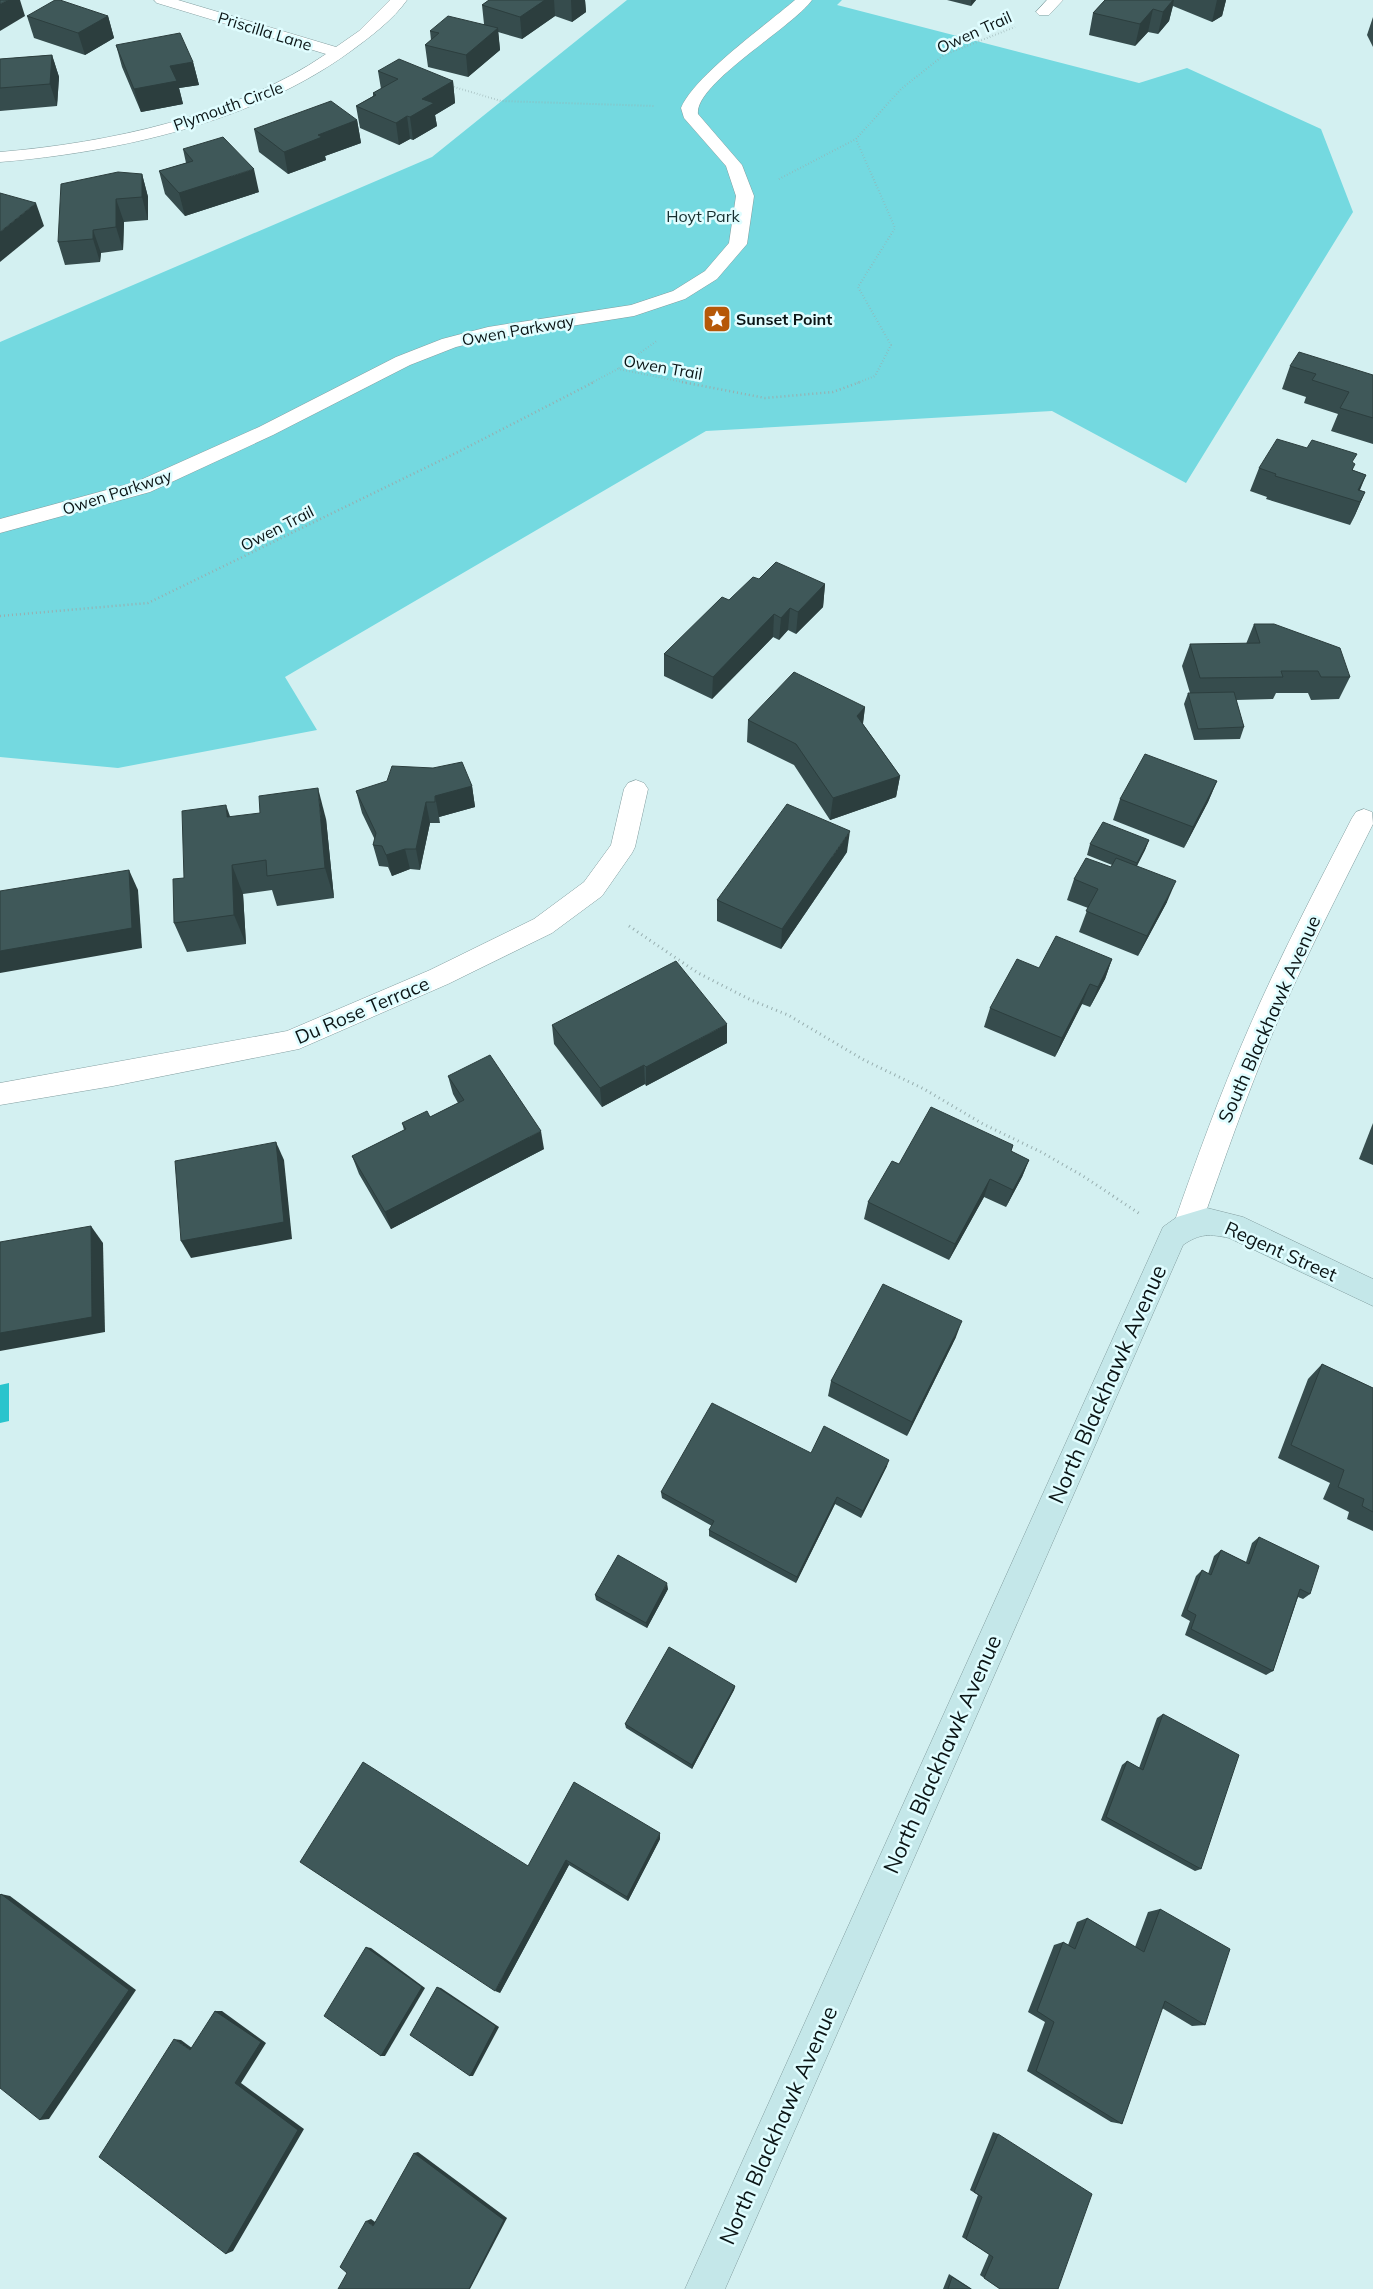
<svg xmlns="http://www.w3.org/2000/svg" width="1373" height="2289" font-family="Mulish,sans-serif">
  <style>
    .green { fill: #74d9e0 }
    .water { fill: #29c4cd }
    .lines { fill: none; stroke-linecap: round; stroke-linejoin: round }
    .street-casing { stroke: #839ea0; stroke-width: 1 }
    .secondary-casing { stroke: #839ea0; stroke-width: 1 }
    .path-far2 { stroke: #97aeaf; stroke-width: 2; stroke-dasharray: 0.5 2.5; stroke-linecap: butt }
    .path-far1 { stroke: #97aeaf; stroke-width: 2.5; stroke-dasharray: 1 3; stroke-linecap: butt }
    .path { stroke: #97aeaf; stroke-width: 3; stroke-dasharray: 1 4; stroke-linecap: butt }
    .street { fill: #fff; fill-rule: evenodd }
    .secondary { fill: #c4e7e9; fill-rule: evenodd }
    .wall { fill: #364c4d }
    .shaded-wall { fill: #2c3e3e }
    .building { fill: #3f5859; stroke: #2c3e3e }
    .labels { text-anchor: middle; stroke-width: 5; stroke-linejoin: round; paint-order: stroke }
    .far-street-label { font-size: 16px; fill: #0b1516; stroke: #e0fdff }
    .far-park-label { font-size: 16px; fill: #162e2f; stroke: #e0fdff }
    .far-poi-label { font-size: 16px; font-weight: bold; fill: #0b1516; stroke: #e0fdff; text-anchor: start }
    .street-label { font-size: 19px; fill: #0b1516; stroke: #e0fdff }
    .near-street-label { font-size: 22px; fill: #0b1516; stroke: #e0fdff }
  </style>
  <rect width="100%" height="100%" fill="#d3f0f1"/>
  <polygon class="green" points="627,0 842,0 837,5 1139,83 1187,68 1321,129 1353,212 1186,483 1052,411 706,431 285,677 317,730 118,768 0,757 0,342 432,157"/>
  <polygon class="water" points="9,1383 9,1421 0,1423 0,1385"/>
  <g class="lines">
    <defs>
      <g id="street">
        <path d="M154,0H178L336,47L359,31L390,0H407C393,20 370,37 351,51C254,122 119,152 0,162V152C107,143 236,116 326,54L157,3Z"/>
        <path d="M795,0H812C793,27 694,84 698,114L742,165L754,196L747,244L717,279L685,299L634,316L489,339L456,347L410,365L273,435L150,492L0,533V519L136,482L259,427L396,357L442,339L488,327L631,305L673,291L705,271L729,243L736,196L726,166L684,118L681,108C694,76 766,25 795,0Z"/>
        <polygon points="1047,0 1063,0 1049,15 1039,15 1036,12"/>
        <polygon points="636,780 644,783 648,789 635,847 632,853 602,896 552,933 448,984 299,1049 113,1086 0,1105 0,1083 287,1031 430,970 534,919 584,882 611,845 624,789 628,783"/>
        <path d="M1364,809L1372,812L1373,824C1339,892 1304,960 1274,1030C1247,1094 1224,1160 1201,1226L1197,1235L1187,1239L1177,1235L1173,1226C1196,1160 1220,1094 1248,1030C1279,958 1316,888 1352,818L1356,812Z"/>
      </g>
      <path id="secondary" d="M1207,1208L1243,1217L1373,1279V1306L1229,1238C1210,1234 1200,1233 1183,1245L725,2289H685L1163,1227L1177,1217Z"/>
    </defs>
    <use href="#street" class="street-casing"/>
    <use href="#secondary" class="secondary-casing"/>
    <g class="path-far2">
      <polyline points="451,86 501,101 655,106"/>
      <polyline points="779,179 856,139"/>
      <polyline points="619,368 658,340"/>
      <polyline points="591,383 618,369 688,383"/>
      <polyline points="857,383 875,376 891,345 858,287 895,228 856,139 901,89 944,55 1015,27"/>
    </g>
    <g class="path-far1">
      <polyline points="682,382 765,398 833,392 860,382"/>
      <polyline points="0,616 148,603 458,452 594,382"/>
    </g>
    <polyline class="path" points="629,926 698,973 751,1000 788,1015 864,1060 924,1089 983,1124 1041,1152 1083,1176 1140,1214"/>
    <use href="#street" class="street"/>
    <use href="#secondary" class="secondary"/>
  </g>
  <g class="wall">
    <polygon points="489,0 585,0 586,12 572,22 555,16 522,39 498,32 500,50 468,77 428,67 425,45 431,40 430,31 484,24 482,5"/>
    <polygon points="947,0 976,0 971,6"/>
    <polygon points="1105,0 1226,0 1222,16 1212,22 1173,6 1169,21 1158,34 1148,32 1135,46 1089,35 1093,13"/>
    <polygon points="27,16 108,16 114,38 85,55 34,38"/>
    <polygon points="1373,17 1373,47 1367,35"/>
    <polygon points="116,45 193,62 199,85 179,88 183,104 141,112 122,67"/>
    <polygon points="52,55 59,77 57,106 0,111 0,59"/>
    <polygon points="378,71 453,81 455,103 435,115 437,126 413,140 410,139 399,145 360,128 356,106 373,96 373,93 381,89"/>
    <polygon points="357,120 361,143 325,156 326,160 288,174 259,152 254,129"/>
    <polygon points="183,149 259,192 185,216 165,194 159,171 186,163"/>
    <polygon points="142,174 148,197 148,220 124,222 123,250 101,253 100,262 65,265 58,242"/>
    <polygon points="1290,366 1373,375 1373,444 1331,431 1338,414 1304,403 1306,397 1282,389"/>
    <polygon points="1353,463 1353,470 1366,475 1360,490 1365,492 1355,515 1350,525 1266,499 1267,497 1250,491 1259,468"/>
    <polygon points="759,579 825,584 823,607 796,634 788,630 779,640 773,637 712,699 664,676 664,654 729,600"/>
    <polygon points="1254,624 1350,677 1339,699 1311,700 1308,693 1276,693 1273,699 1236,700 1244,727 1240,739 1194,740 1184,704 1188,693 1190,693 1182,666 1190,644 1246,644"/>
    <polygon points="865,707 863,724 900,776 896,797 830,820 794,765 747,742 748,720"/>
    <polygon points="1217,781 1208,802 1184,848 1113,820 1120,799"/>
    <polygon points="472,786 475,807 439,817 440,823 430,823 420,870 410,869 392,876 388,867 379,866 373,845 375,840 362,813 356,791"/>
    <polygon points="230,817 326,819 334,898 277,906 272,890 243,894 246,944 187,952 174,923 184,878"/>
    <polygon points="1149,840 1145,850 1137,866 1167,902 1138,956 1079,932 1088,908 1067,900 1074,879 1111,867 1112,865 1087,855 1090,844"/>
    <polygon points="847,852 781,949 717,921 717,900"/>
    <polygon points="1112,959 1105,979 1090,1007 1082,1004 1055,1057 984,1027 990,1008 1039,968"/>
    <polygon points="552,1025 727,1043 646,1086 645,1084 602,1107 554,1044"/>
    <polygon points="448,1076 544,1149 391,1229 359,1174 352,1156 404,1130 402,1123 430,1117 458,1103 453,1094"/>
    <polygon points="1373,1123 1373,1165 1359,1159"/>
    <polygon points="1013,1145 1011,1151 1029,1160 1022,1177 1006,1207 984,1197 949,1260 864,1219 868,1202 899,1164"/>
    <polygon points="956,1337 907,1436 828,1396 831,1381"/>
    <polygon points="1322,1364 1373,1388 1373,1531 1347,1519 1349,1512 1323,1499 1330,1483 1278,1458 1308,1379"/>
    <polygon points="811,1453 887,1466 861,1518 835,1504 796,1583 709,1536 709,1530 712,1526 662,1498 661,1492"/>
    <polygon points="1259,1537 1310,1594 1303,1599 1298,1597 1273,1671 1266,1675 1185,1635 1190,1621 1181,1616 1196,1576 1202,1570 1208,1574 1214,1556 1221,1550 1246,1562 1252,1543"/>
    <polygon points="668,1589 647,1628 596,1600 595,1595"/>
    <polygon points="735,1686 734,1690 692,1769 626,1728 625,1724"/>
    <polygon points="1163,1714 1201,1869 1195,1871 1101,1820 1122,1765 1127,1761 1139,1768 1157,1718"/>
    <polygon points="660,1839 628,1901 569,1865 500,1993 528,1866"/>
    <polygon points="1160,1909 1205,2025 1192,2026 1162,2008 1122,2124 1111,2122 1027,2071 1045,2022 1028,2012 1054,1945 1063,1942 1068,1945 1077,1922 1087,1918 1135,1947 1148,1912"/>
    <polygon points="993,2132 998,2134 1000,2289 980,2275 989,2254 962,2237 978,2195 970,2190"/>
    <polygon points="949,2274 972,2289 943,2289"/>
  </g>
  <g class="shaded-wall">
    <polygon points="8,0 20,0 25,16 0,31 0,4"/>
    <polygon points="545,0 554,0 555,16 522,39 520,17"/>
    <polygon points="571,0 585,0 586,12 572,22"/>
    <polygon points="971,0 976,0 971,6"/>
    <polygon points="1173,0 1174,0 1169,21 1158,34 1163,12"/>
    <polygon points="1217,0 1226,0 1222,16 1212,22"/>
    <polygon points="1153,9 1148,32 1135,46 1140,24"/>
    <polygon points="108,16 114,38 85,55 78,33"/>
    <polygon points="498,28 500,50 468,77 466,55"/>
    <polygon points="52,55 59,77 57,106 50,84"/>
    <polygon points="193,62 199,85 179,88 183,104 141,112 134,89 170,66"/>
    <polygon points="453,81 455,103 435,115 437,126 413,140 410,117 422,99"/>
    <polygon points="407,116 410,139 399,145 396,123"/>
    <polygon points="357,120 361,143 325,156 326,160 288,174 284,152 318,135"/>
    <polygon points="254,169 259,192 185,216 179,193"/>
    <polygon points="142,174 148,197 148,220 142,197"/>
    <polygon points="116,199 124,222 123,250 116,227"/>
    <polygon points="36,203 44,226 0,262 0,232"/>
    <polygon points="93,230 101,253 100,262 93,239"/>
    <polygon points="1366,475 1356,498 1358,490"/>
    <polygon points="1365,492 1355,515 1350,525 1360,502"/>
    <polygon points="825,584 823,607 796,634 798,612"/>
    <polygon points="790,608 788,630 779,640 781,618"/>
    <polygon points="774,614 773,637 712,699 713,677"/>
    <polygon points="865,707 862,729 857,716"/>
    <polygon points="900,776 896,797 830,820 833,798"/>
    <polygon points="1217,781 1208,802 1184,848 1193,827"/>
    <polygon points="472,786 475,807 439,817 440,823 435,796"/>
    <polygon points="318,788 326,819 334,898 325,868"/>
    <polygon points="426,802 430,823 420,870 416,849"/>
    <polygon points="226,805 237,836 227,817"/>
    <polygon points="850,831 847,852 781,949 782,929"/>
    <polygon points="1149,840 1145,850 1133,873 1137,863"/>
    <polygon points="405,849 410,869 392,876 386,855"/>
    <polygon points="232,865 243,894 246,944 234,915"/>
    <polygon points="129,870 138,890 142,948 0,973 0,951"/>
    <polygon points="1176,881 1167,902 1138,956 1147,936"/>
    <polygon points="1112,959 1105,979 1090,1007 1098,987"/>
    <polygon points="1090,984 1082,1004 1055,1057 1062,1038"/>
    <polygon points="727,1024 727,1043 646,1086 646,1067"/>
    <polygon points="644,1065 645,1084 602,1107 600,1088"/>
    <polygon points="541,1131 544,1149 391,1229 385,1212"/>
    <polygon points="276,1142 284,1160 292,1239 191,1258 181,1241"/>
    <polygon points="1029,1160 1022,1177 1006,1207 1013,1190"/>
    <polygon points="990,1179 984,1197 949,1260 955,1244"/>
    <polygon points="91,1226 103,1243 105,1332 0,1351 0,1333"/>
    <polygon points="962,1321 956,1337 907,1436 912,1422"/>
    <polygon points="889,1460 887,1466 861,1518 863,1511"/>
    <polygon points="837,1497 835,1504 796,1583 797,1577"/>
    <polygon points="667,1583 668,1589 647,1628 646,1623"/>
    <polygon points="735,1686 734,1690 692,1769 692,1765"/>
    <polygon points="660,1833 660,1839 628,1901 627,1897"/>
    <polygon points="566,1860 569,1865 500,1993 495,1991"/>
    <polygon points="1,1894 10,1896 136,1990 49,2119 40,2120"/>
    <polygon points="366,1947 371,1948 425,1988 385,2056 381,2056"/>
    <polygon points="437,1987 441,1988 499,2027 473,2076 470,2076"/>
    <polygon points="215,2011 222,2011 266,2043 241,2083 304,2129 233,2251 226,2254 235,2083"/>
    <polygon points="174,2039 181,2040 196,2051 190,2050"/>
    <polygon points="418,2152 507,2218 470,2289 469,2289 414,2153"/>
    <polygon points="371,2219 378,2224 373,2226 366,2221"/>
  </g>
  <g class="building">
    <polygon points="0,0 8,0 0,4"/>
    <polygon points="55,0 60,0 108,16 78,33 27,16"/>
    <polygon points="489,0 545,0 520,17 482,5"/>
    <polygon points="1105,0 1173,0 1163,12 1153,9 1140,24 1093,13"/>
    <polygon points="448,16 498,28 466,55 425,45 439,33 430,31"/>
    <polygon points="180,33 193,62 170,66 177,81 134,89 116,45"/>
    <polygon points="52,55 50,84 0,88 0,59"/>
    <polygon points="399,59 453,81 422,99 434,103 410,117 407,116 396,123 356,106 376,95 373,93 398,79 378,71"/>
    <polygon points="331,101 357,120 318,135 322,137 284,152 254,129"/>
    <polygon points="223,137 254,169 179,193 159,171 193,161 183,149"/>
    <polygon points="118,172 142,174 142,197 116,199 116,227 93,230 93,239 58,242 61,184"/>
    <polygon points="0,193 36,203 0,232"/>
    <polygon points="1299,352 1373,375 1373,418 1340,408 1349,392 1312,380 1316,374 1290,366"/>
    <polygon points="1277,439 1307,448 1312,440 1357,454 1352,462 1355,464 1352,470 1366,475 1358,490 1365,492 1360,502 1275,476 1276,474 1259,468"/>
    <polygon points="776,562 825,584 798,612 790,608 781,618 774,614 713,677 664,654 722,597 729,600 753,577 759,579"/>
    <polygon points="1254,624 1274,624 1340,648 1350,677 1321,677 1318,671 1281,671 1283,677 1200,678 1190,644 1260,643"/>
    <polygon points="794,672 865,707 857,716 900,776 833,798 796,744 748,720"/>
    <polygon points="1234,692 1244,727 1198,729 1188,693"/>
    <polygon points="1145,754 1217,781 1193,827 1120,799"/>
    <polygon points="462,762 472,786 435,796 435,802 426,802 416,849 405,849 386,855 382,846 373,845 376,833 356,791 387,781 392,766 433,768"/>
    <polygon points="318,788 325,868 267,876 266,860 232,865 234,915 174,923 173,879 184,878 182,811 226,805 227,817 260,813 259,796"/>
    <polygon points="787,804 850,831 782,929 717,900"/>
    <polygon points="1103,822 1149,840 1137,863 1090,844"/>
    <polygon points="1086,858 1111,867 1116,858 1176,881 1147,936 1086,911 1098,889 1074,879"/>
    <polygon points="129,870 132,928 0,951 0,891"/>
    <polygon points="1056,936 1112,959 1098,987 1090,984 1062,1038 990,1008 1017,959 1039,968"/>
    <polygon points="676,961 727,1024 646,1067 644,1065 600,1088 552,1025"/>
    <polygon points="490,1055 541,1131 385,1212 352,1156 406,1129 402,1123 427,1111 430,1117 464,1100 448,1076"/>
    <polygon points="931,1107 1013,1145 1011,1151 1029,1160 1013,1190 990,1179 955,1244 868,1202 892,1161 899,1164"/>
    <polygon points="276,1142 284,1222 181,1241 175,1161"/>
    <polygon points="91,1226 92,1317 0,1333 0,1242"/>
    <polygon points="883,1284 962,1321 912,1422 831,1381"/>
    <polygon points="1322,1364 1373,1388 1373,1512 1362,1506 1364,1499 1338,1487 1344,1470 1291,1445"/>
    <polygon points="712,1403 811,1453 824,1426 889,1460 863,1511 837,1497 797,1577 709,1530 714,1521 661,1492"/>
    <polygon points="1259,1537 1319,1566 1310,1594 1300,1589 1273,1671 1191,1629 1196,1615 1187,1610 1202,1570 1211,1575 1221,1550 1249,1564"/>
    <polygon points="618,1555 667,1583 646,1623 595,1595"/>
    <polygon points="669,1647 735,1686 692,1765 625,1724"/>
    <polygon points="1163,1714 1239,1755 1201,1869 1106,1817 1127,1761 1143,1770"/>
    <polygon points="363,1762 528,1866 574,1782 660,1833 627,1897 566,1860 495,1991 300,1862"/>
    <polygon points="1,1894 129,1990 40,2120 0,2088 0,1895"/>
    <polygon points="1160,1909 1230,1949 1205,2025 1165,2001 1122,2124 1036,2071 1054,2022 1037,2011 1063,1942 1075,1949 1087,1918 1144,1952"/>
    <polygon points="366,1947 422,1987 381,2056 324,2016"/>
    <polygon points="437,1987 496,2026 470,2076 410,2035"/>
    <polygon points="215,2011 261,2042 235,2083 298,2130 226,2254 99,2157 174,2039 190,2050"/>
    <polygon points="998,2134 1092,2194 1058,2289 1000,2289 984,2278 993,2257 966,2239 982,2197 974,2192"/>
    <polygon points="414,2153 504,2220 469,2289 338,2289 347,2273 340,2267 366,2221 373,2226"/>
    <polygon points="952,2277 971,2289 948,2289"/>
  </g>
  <defs>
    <symbol id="sight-square" viewBox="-11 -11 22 22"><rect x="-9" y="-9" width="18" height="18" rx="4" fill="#b65808" stroke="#e0fdff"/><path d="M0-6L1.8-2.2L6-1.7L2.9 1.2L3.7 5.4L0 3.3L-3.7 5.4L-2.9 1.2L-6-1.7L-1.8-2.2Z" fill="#fff"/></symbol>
  </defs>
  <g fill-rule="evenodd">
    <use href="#sight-square" x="701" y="303" width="32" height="32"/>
  </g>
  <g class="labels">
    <g class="far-street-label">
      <text transform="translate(265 31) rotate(17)" y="6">Priscilla Lane</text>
      <text transform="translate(974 32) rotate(-24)" y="6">Owen Trail</text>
      <text transform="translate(228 106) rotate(-20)" y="6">Plymouth Circle</text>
      <text transform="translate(518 330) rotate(-10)" y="6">Owen Parkway</text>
      <text transform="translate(663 367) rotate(10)" y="6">Owen Trail</text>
      <text transform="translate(117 492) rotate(-18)" y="6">Owen Parkway</text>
      <text transform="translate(277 528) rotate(-27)" y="6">Owen Trail</text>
    </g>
    <g class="far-park-label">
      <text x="703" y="222">Hoyt Park</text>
    </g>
    <g class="far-poi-label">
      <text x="736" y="325">Sunset Point</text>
    </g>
    <g class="street-label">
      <text transform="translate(362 1010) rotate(-23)" y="7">Du Rose Terrace</text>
      <text transform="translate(1269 1019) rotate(-66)" y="7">South Blackhawk Avenue</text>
      <text transform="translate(1281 1251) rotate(24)" y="7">Regent Street</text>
    </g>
    <g class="near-street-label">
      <text transform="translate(1107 1384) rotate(-66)" y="8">North Blackhawk Avenue</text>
      <text transform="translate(942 1754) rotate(-66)" y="8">North Blackhawk Avenue</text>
      <text transform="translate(778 2125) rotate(-66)" y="8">North Blackhawk Avenue</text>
    </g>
  </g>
</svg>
